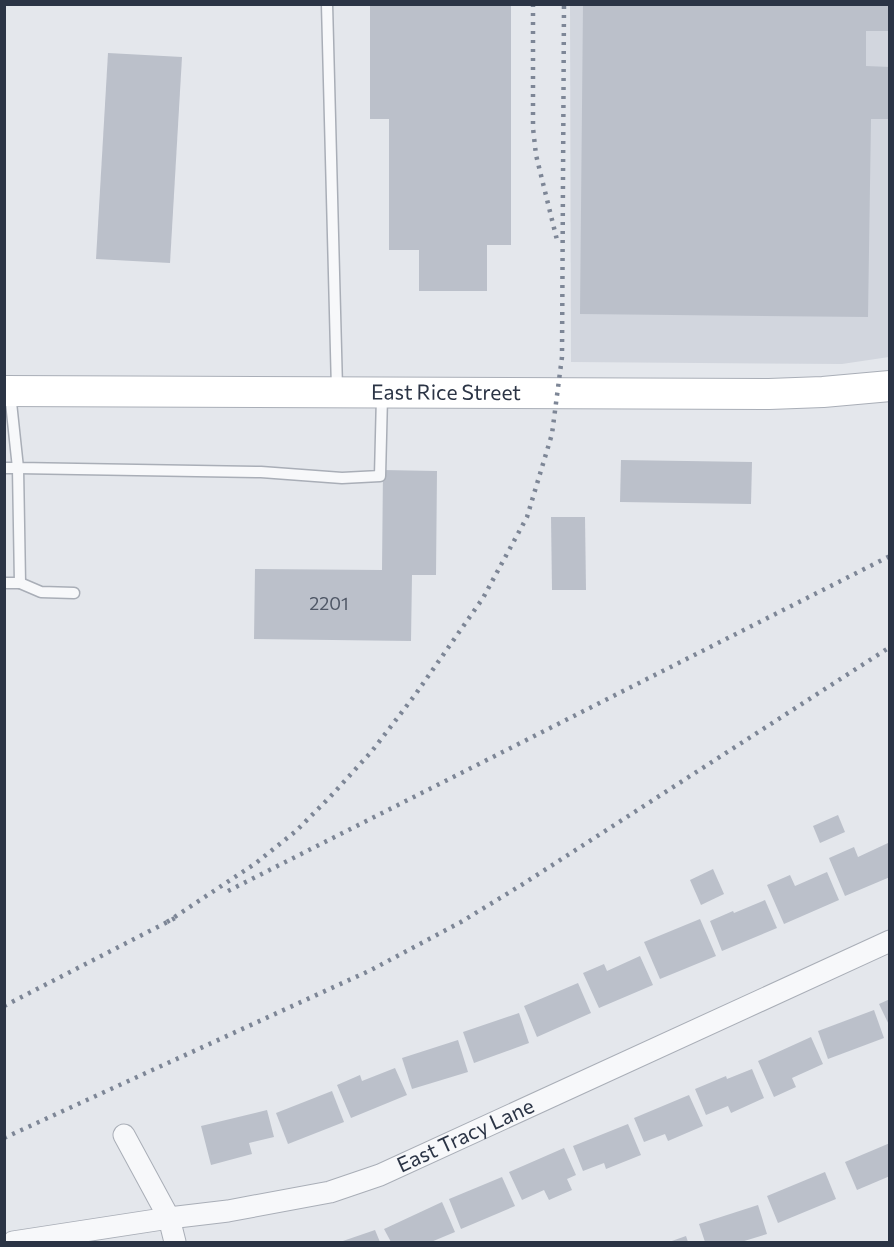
<svg xmlns="http://www.w3.org/2000/svg" width="894" height="1247" font-family="Commissioner,sans-serif">
  <style>
    .built { fill: #d2d6de }
    .building { fill: #bbc0ca }
    .lines { fill: none; stroke-linecap: round; stroke-linejoin: round }
    .lane-casing { stroke: #a9aeb7; stroke-width: 13 }
    .street-casing { stroke: #a9aeb7; stroke-width: 23 }
    .secondary-casing { stroke: #a9aeb7; stroke-width: 32 }
    .lane { stroke: #f7f8fa; stroke-width: 10 }
    .street { stroke: #f7f8fa; stroke-width: 21 }
    .secondary { stroke: #fff; stroke-width: 30 }
    .rail { stroke: #7d8696; stroke-width: 4.5; stroke-dasharray: 3 6; stroke-linecap: butt }
    .labels { text-anchor: middle; stroke-width: 5; stroke-linejoin: round; paint-order: stroke }
    .number-label { font-size: 18px; fill: #4f5766 }
    .street-label { font-size: 21px; fill: #2b3445; stroke: #f4f6f9 }
  </style>
  <rect width="100%" height="100%" fill="#e4e7ec"/>
  <polygon class="built" points="570,5 889,5 889,357 842,364 571,362"/>
  <g class="building">
    <polygon points="370,4 511,4 511,245 487,245 487,291 419,291 419,250 389,250 389,119 370,119"/>
    <polygon points="583,4 890,6 890,31 866,31 866,66 890,67 890,119 871,119 868,317 580,314"/>
    <polygon points="108,53 182,57 170,263 96,259"/>
    <polygon points="621,460 752,462 751,504 620,502"/>
    <polygon points="383,470 437,471 436,575 412,575 411,641 254,639 255,569 382,570"/>
    <polygon points="551,517 585,517 586,590 552,590"/>
    <polygon points="838,815 845,832 820,843 813,826"/>
    <polygon points="888,843 890,877 845,896 829,858 854,847 858,857"/>
    <polygon points="713,869 724,894 701,905 690,880"/>
    <polygon points="827,872 839,900 784,924 767,885 790,875 795,886"/>
    <polygon points="765,900 777,928 722,951 710,921 733,911 734,913"/>
    <polygon points="700,919 716,956 660,979 644,942"/>
    <polygon points="640,956 653,985 599,1008 583,973 604,964 607,971"/>
    <polygon points="578,983 591,1013 537,1037 524,1006"/>
    <polygon points="890,999 890,1027 879,1004"/>
    <polygon points="874,1010 884,1038 828,1059 818,1031"/>
    <polygon points="519,1013 529,1043 474,1063 463,1032"/>
    <polygon points="811,1037 823,1064 792,1078 796,1087 774,1097 758,1061"/>
    <polygon points="458,1040 468,1072 412,1089 402,1058"/>
    <polygon points="395,1068 407,1095 351,1118 337,1085 360,1075 362,1081"/>
    <polygon points="752,1069 764,1098 731,1113 728,1106 706,1115 695,1089 726,1076 727,1079"/>
    <polygon points="332,1091 344,1122 288,1144 276,1113"/>
    <polygon points="689,1095 703,1126 668,1141 665,1134 644,1142 634,1118"/>
    <polygon points="267,1110 274,1137 249,1143 252,1154 211,1165 201,1126"/>
    <polygon points="628,1124 641,1155 606,1169 604,1163 583,1171 573,1146"/>
    <polygon points="890,1143 890,1176 857,1190 845,1162"/>
    <polygon points="564,1148 576,1175 567,1179 572,1190 549,1200 544,1190 522,1200 509,1172"/>
    <polygon points="825,1172 836,1199 778,1223 767,1196"/>
    <polygon points="502,1177 515,1206 461,1229 449,1199"/>
    <polygon points="442,1202 455,1232 431,1242 391,1242 384,1229"/>
    <polygon points="758,1205 767,1234 741,1242 705,1242 699,1224"/>
    <polygon points="375,1230 380,1242 340,1242"/>
    <polygon points="686,1236 688,1242 669,1242"/>
  </g>
  <g class="lines">
    <defs>
      <g id="lane">
        <polyline points="327,4 337,389"/>
        <polyline points="10,393 18,468 261,472 342,478 380,476 382,396"/>
        <polyline points="4,468 18,468 20,583 4,583"/>
        <polyline points="20,583 41,592 74,593"/>
      </g>
      <g id="street">
        <polyline points="124,1135 169,1218 175,1242"/>
        <path id="s1" d="M13,1242L169,1218L228,1211L330,1192L380,1175L890,941"/>
      </g>
      <g id="secondary">
        <path id="s2" d="M4,391L769,394L823,392L890,386"/>
      </g>
    </defs>
    <use href="#lane" class="lane-casing"/>
    <use href="#street" class="street-casing"/>
    <use href="#secondary" class="secondary-casing"/>
    <use href="#lane" class="lane"/>
    <use href="#street" class="street"/>
    <use href="#secondary" class="secondary"/>
    <g class="rail">
      <polyline points="533,4 533,128 536,155 557,240"/>
      <polyline points="228,891 890,556"/>
      <polyline points="167,922 256,863 296,831 330,797 372,751 415,695 483,598 527,517 552,434 562,357 564,4"/>
      <polyline points="4,1006 175,918"/>
      <polyline points="4,1138 371,970 461,922 523,884 890,647"/>
    </g>
  </g>
  <g class="labels">
    <g class="number-label">
      <text x="329" y="610">2201</text>
    </g>
    <g class="street-label">
      <text dy="7" stroke="none"><textPath href="#s2" startOffset="442">East Rice Street</textPath></text>
      <text dy="7" stroke="none"><textPath href="#s1" startOffset="468">East Tracy Lane</textPath></text>
    </g>
  </g>
  <rect width="894" height="1247" fill="none" stroke="#2b3445" stroke-width="12"/>
</svg>
